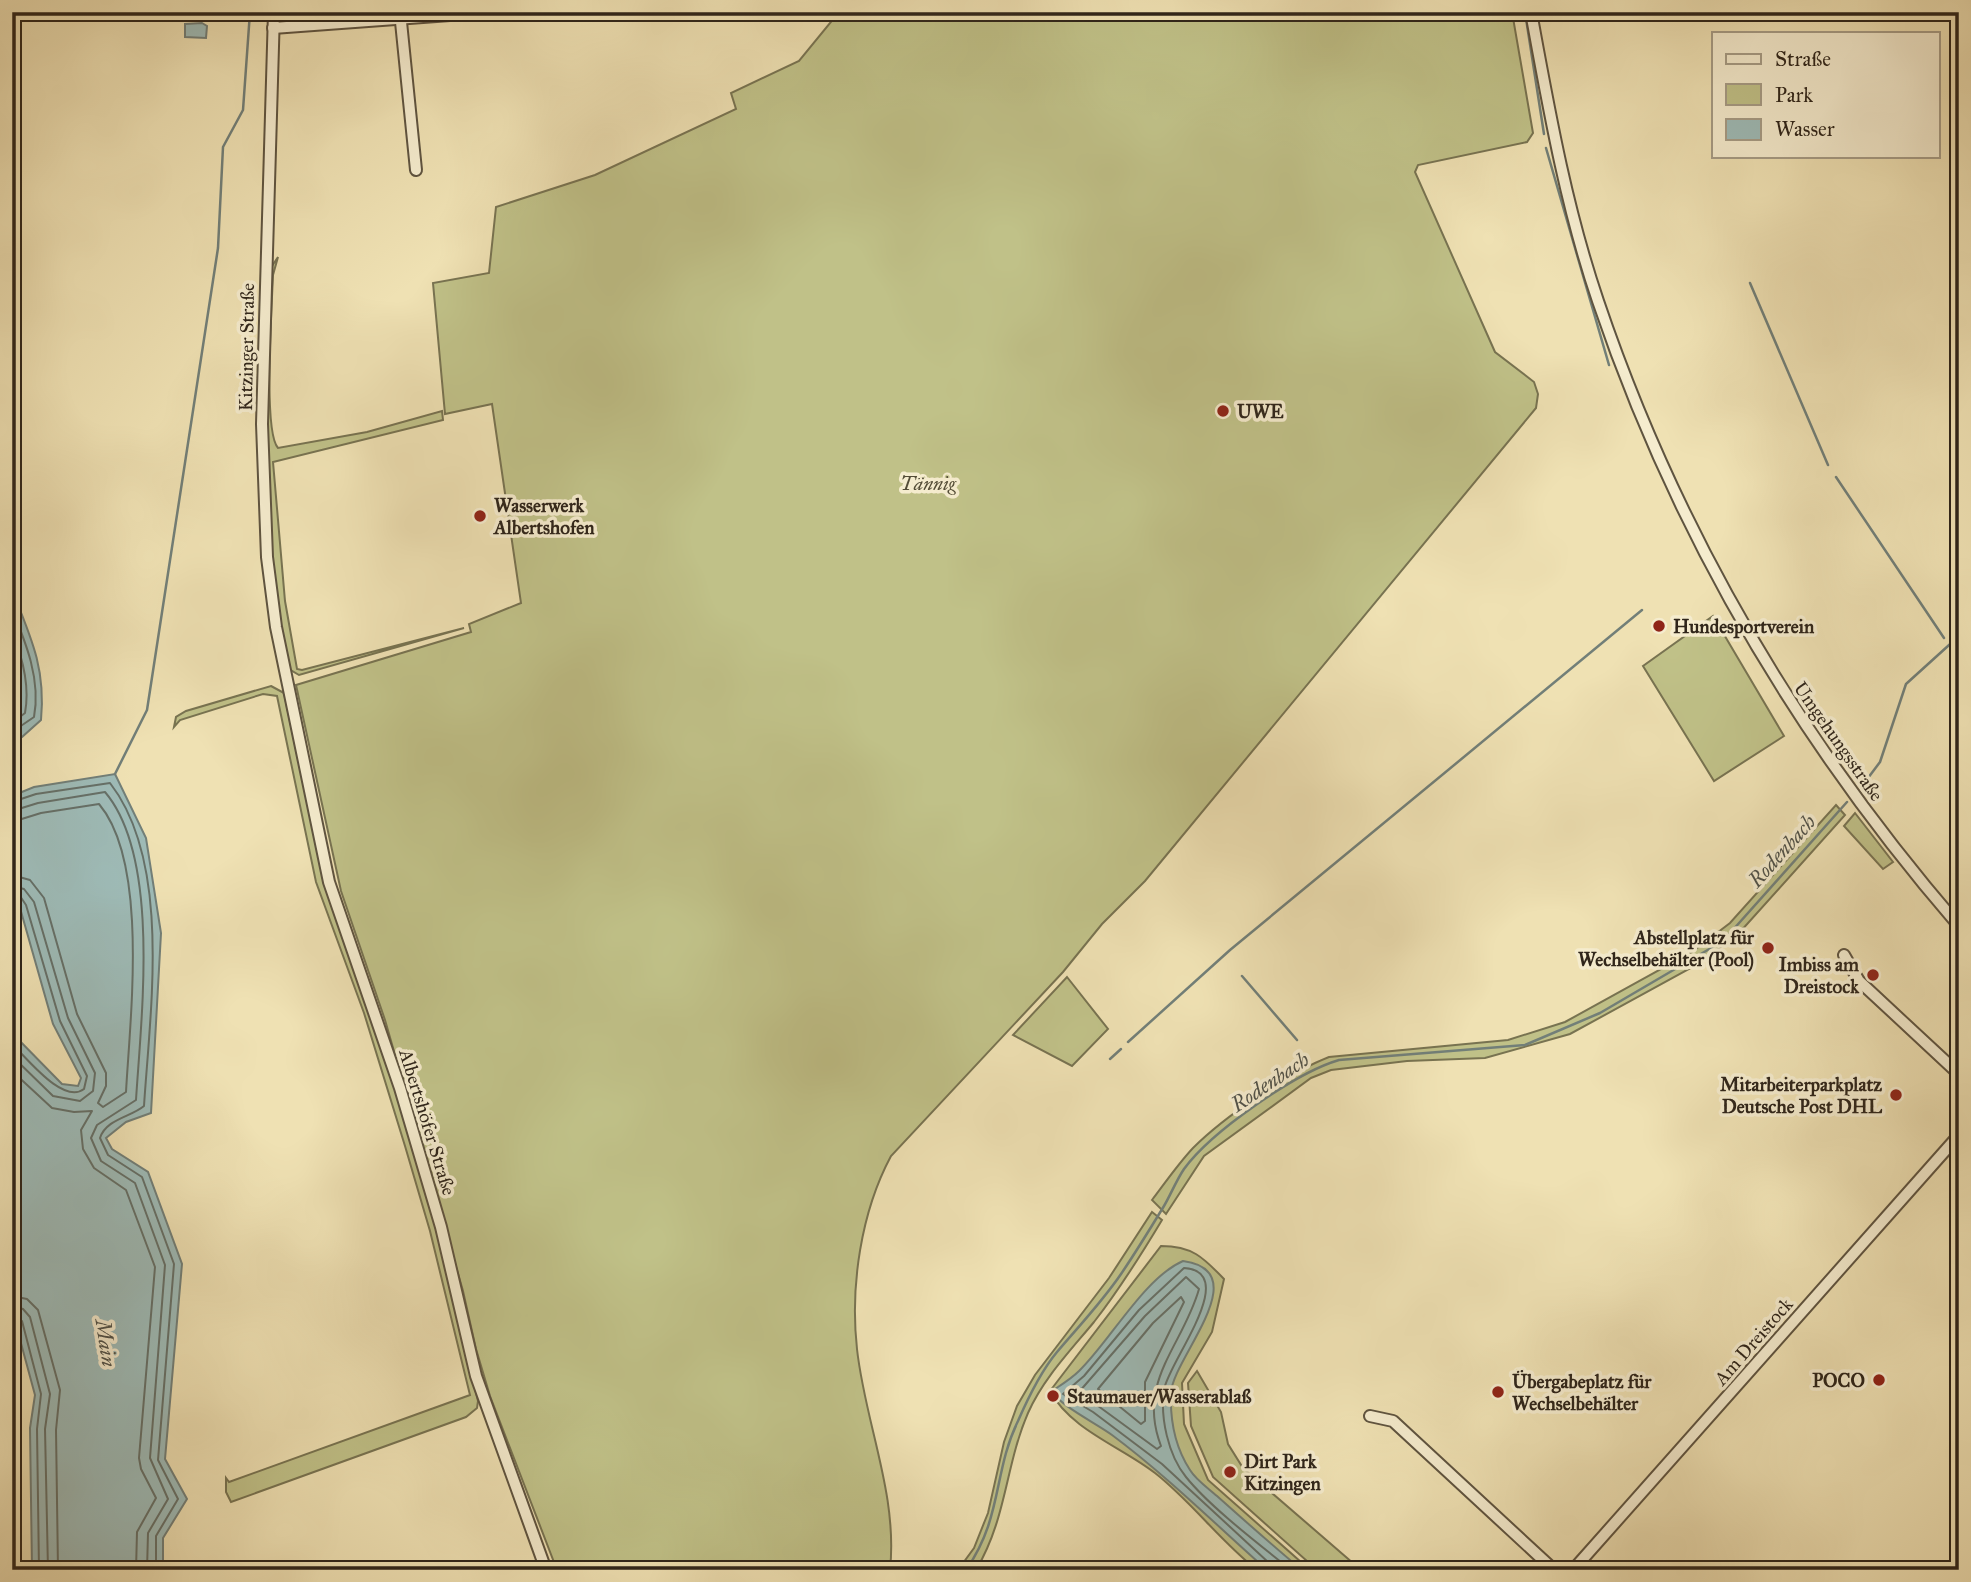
<svg xmlns="http://www.w3.org/2000/svg" width="1971" height="1582" font-family="'IM FELL Great Primer',serif">
  <style>
    .green { fill: #c0c188; stroke: #787351; stroke-width: 2 }
    .water { fill: #9ebbb7; stroke: #727f78; stroke-width: 2 }
    .lines { fill: none; stroke-linecap: round; stroke-linejoin: round }
    .shore { stroke: #667068; stroke-width: 2 }
    .stream { stroke: #727f78; stroke-width: 2.5 }
    .minor-casing { stroke: #5f5440; stroke-width: 14 }
    .minor { stroke: #f5ecce; stroke-width: 10 }
    .poi-dot { fill: #8f2418; stroke: #f5ecce; stroke-width: 2.5 }
    .labels { text-anchor: middle; stroke-width: 7; stroke-linejoin: round; paint-order: stroke }
    .street-label { font-size: 19px; fill: #2f251a; stroke: #f5ecce }
    .poi-label { font-size: 19px; font-weight: bold; fill: #2f251a; stroke: #f5ecce; text-anchor: start }
    .park-label { font-size: 19px; font-style: italic; fill: #534c36; stroke: #f5ecce }
    .water-label { font-size: 21px; font-style: italic; fill: #505249; stroke: #f5ecce }
  </style>
  <rect width="100%" height="100%" fill="#efe1b3"/>
  <filter id="stains"><feTurbulence type="fractalNoise" baseFrequency=".00286" numOctaves="4"/><feColorMatrix values="0 0 0 0 .2 0 0 0 0 .09 0 0 0 0 .02 0 0 0 .5 -.17"/></filter>
  <radialGradient id="worn" r=".72"><stop offset=".6" stop-color="#630" stop-opacity="0"/><stop offset="1" stop-color="#630" stop-opacity=".3"/></radialGradient>
  <g class="green">
    <path d="M839,12H1512L1533,133L1527,142L1418,165L1415,172L1495,352L1534,382L1538,394L1536,408L1145,881L1102,924L1063,972L891,1156C861,1212 850,1286 857,1349C865,1423 898,1494 890,1570H557L490,1396L476,1349L463,1291L385,1020L341,891L296,685L471,632L469,624L521,603L492,404L445,414L433,283L489,273L496,207L595,175L736,109L731,93L799,61Z"/>
    <path d="M278,257L273,275C272,304 263,432 278,448L367,432L442,411L443,420L273,462L285,601L297,669L302,670L464,628L299,675L289,669C257,542 266,399 270,269Z"/>
    <polygon points="1713,616 1784,736 1714,781 1643,666"/>
    <polygon points="271,686 284,693 298,759 361,983 424,1180 478,1401 477,1408 466,1417 231,1502 226,1492 226,1478 229,1482 470,1395 430,1231 405,1146 364,1013 316,882 277,696 263,694 180,720 174,727 176,717 186,711"/>
    <path d="M1836,805L1845,815L1740,932L1700,963L1570,1034L1485,1058L1407,1061L1331,1070L1311,1078L1204,1156L1166,1214L1152,1200C1165,1183 1178,1164 1193,1148C1224,1117 1288,1073 1329,1057L1508,1040L1565,1022L1692,952L1730,923Z"/>
    <polygon points="1855,813 1893,862 1883,869 1844,826"/>
    <polygon points="1067,977 1108,1029 1072,1066 1013,1035"/>
    <path d="M1152,1212L1162,1220C1141,1255 1119,1290 1094,1322C1070,1351 1043,1379 1028,1413C1005,1466 1007,1518 976,1570H958L974,1548L988,1513L1004,1442L1017,1406L1035,1375L1109,1278Z"/>
    <path d="M1161,1246C1192,1246 1203,1257 1224,1279L1212,1332L1182,1383L1184,1424L1208,1480L1310,1570H1257C1220,1541 1192,1502 1155,1473C1122,1447 1071,1430 1050,1391Z"/>
    <polygon points="1197,1371 1221,1412 1228,1444 1243,1468 1361,1570 1317,1570 1213,1477 1191,1426 1188,1383"/>
  </g>
  <g class="water">
    <polygon points="202,23 207,26 206,38 185,37 185,24"/>
    <path d="M12,590C31,637 46,669 41,720L22,737L12,739Z"/>
    <polygon points="115,774 146,838 161,933 151,1113 126,1122 106,1138 112,1149 148,1172 182,1264 165,1459 187,1499 163,1538 163,1570 32,1570 30,1428 35,1395 12,1310 12,1033 62,1084 78,1086 81,1078 53,1024 20,908 12,898 12,796 34,787"/>
    <path d="M1183,1261C1258,1271 1172,1359 1171,1393C1170,1420 1175,1447 1190,1470C1196,1480 1208,1488 1217,1496C1245,1521 1273,1546 1302,1570H1267C1215,1524 1167,1476 1112,1435C1096,1423 1060,1406 1052,1391C1061,1385 1071,1379 1079,1371C1110,1341 1144,1278 1183,1261Z"/>
  </g>
  <g class="lines">
    <g class="shore">
      <path d="M12,609C26,643 41,680 34,717L12,732"/>
      <path d="M12,632C22,656 30,686 25,713L12,723"/>
      <path d="M12,802L36,794L110,783C172,863 150,1011 144,1106C131,1117 106,1119 100,1138L108,1155L142,1177L174,1264L158,1460L178,1499L156,1536V1570"/>
      <path d="M12,811L38,803L105,792C161,858 141,1018 136,1100L97,1125L91,1138L101,1161L135,1183L165,1265L150,1458L168,1499L148,1533L147,1570"/>
      <path d="M12,822L41,813L99,804C149,863 130,1018 126,1092L103,1107L98,1103L106,1086V1073L77,1014L44,898L30,880L12,875"/>
      <polyline points="12,886 24,889 34,902 68,1018 95,1073 93,1091 80,1101 53,1096 12,1056"/>
      <path d="M12,894L20,896L26,905L60,1021L87,1076L84,1089C63,1105 27,1058 12,1044"/>
      <polyline points="12,1071 52,1108 74,1112 92,1111 81,1130 83,1149 94,1168 126,1190 155,1267 139,1458 141,1469 156,1498 137,1532 136,1570"/>
      <path d="M1186,1277L1199,1289C1183,1346 1136,1381 1161,1446L1157,1449L1079,1392L1145,1316Z"/>
      <polyline points="12,1296 27,1299 38,1310 60,1390 56,1430 58,1570"/>
      <polygon points="1181,1297 1184,1302 1145,1382 1145,1421 1141,1424 1098,1389 1153,1323"/>
      <polyline points="12,1306 23,1309 30,1317 50,1394 45,1429 48,1570"/>
      <polyline points="12,1315 22,1321 41,1394 37,1429 39,1570"/>
      <path d="M1270,1570L1268,1562L1162,1464L1093,1412L1063,1394L1084,1376L1139,1310L1184,1268C1242,1272 1167,1364 1164,1390C1160,1417 1168,1455 1186,1477C1210,1507 1260,1545 1291,1570"/>
    </g>
    <g class="stream">
      <polyline points="1525,12 1544,134"/>
      <polyline points="1546,148 1609,365"/>
      <polyline points="1750,283 1828,465"/>
      <polyline points="1836,477 1944,638"/>
      <polyline points="115,774 147,710 218,248 223,147 243,110 250,12"/>
      <polyline points="1862,786 1880,762 1906,684 1959,636"/>
      <polyline points="1242,976 1297,1040"/>
      <polyline points="1128,1042 1230,950 1642,610"/>
      <polyline points="1110,1059 1121,1049"/>
      <path d="M966,1570C1003,1517 993,1472 1018,1421C1028,1398 1042,1370 1057,1352C1079,1326 1102,1302 1121,1274C1136,1252 1150,1229 1164,1206C1171,1194 1176,1181 1184,1169C1211,1132 1295,1073 1339,1060L1525,1045L1600,1013L1723,941L1847,802"/>
    </g>
    <defs>
      <g id="minor">
        <polyline points="274,12 262,424 267,557 276,627 329,882 400,1088 441,1227 476,1376 546,1570"/>
        <polyline points="400,12 416,170"/>
        <path d="M1531,12C1549,110 1566,207 1598,301C1676,532 1799,741 1959,926"/>
        <polyline points="273,28 491,12"/>
        <polyline points="1844,955 1859,981 1959,1074"/>
        <polyline points="1370,1416 1393,1421 1554,1570"/>
        <polyline points="1573,1570 1959,1135"/>
      </g>
    </defs>
    <use href="#minor" class="minor-casing"/>
    <use href="#minor" class="minor"/>
  </g>
  <g class="poi-dot">
    <circle cx="1223" cy="411" r="7"/>
    <circle cx="480" cy="516" r="7"/>
    <circle cx="1659" cy="626" r="7"/>
    <circle cx="1768" cy="948" r="7"/>
    <circle cx="1873" cy="975" r="7"/>
    <circle cx="1896" cy="1095" r="7"/>
    <circle cx="1879" cy="1380" r="7"/>
    <circle cx="1498" cy="1392" r="7"/>
    <circle cx="1053" cy="1396" r="7"/>
    <circle cx="1230" cy="1472" r="7"/>
  </g>
  <g class="labels">
    <g class="street-label">
      <text transform="translate(246 347) rotate(-89)" y="7">Kitzinger Straße</text>
      <text transform="translate(1839 741) rotate(55)" y="7">Umgehungsstraße</text>
      <text transform="translate(428 1122) rotate(73)" y="7">Albertshöfer Straße</text>
      <text transform="translate(1753 1341) rotate(-49)" y="7">Am Dreistock</text>
    </g>
    <g class="poi-label">
      <text x="1237" y="418">UWE</text>
      <text x="494" y="512">Wasserwerk<tspan x="494" dy="22">Albertshofen</tspan></text>
      <text x="1673" y="633">Hundesportverein</text>
      <text x="1754" y="944" text-anchor="end">Abstellplatz für<tspan x="1754" dy="22">Wechselbehälter (Pool)</tspan></text>
      <text x="1859" y="971" text-anchor="end">Imbiss am<tspan x="1859" dy="22">Dreistock</tspan></text>
      <text x="1882" y="1091" text-anchor="end">Mitarbeiterparkplatz<tspan x="1882" dy="22">Deutsche Post DHL</tspan></text>
      <text x="1865" y="1387" text-anchor="end">POCO</text>
      <text x="1512" y="1388">Übergabeplatz für<tspan x="1512" dy="22">Wechselbehälter</tspan></text>
      <text x="1067" y="1403">Staumauer/Wasserablaß</text>
      <text x="1244" y="1468">Dirt Park<tspan x="1244" dy="22">Kitzingen</tspan></text>
    </g>
    <g class="park-label">
      <text x="928" y="490">Tännig</text>
    </g>
    <g class="water-label">
      <text transform="translate(1782 851) rotate(-48)" y="7">Rodenbach</text>
      <text transform="translate(1270 1082) rotate(-34)" y="7">Rodenbach</text>
      <text transform="translate(106 1343) rotate(82)" y="7">Main</text>
    </g>
  </g>
  <rect width="1971" height="1582" fill="none" stroke="#efe1b3" stroke-width="42"/>
  <rect x="14" y="14" width="1943" height="1554" fill="none" stroke="#2f251a" stroke-width="3.5"/>
  <rect x="21" y="21" width="1929" height="1540" fill="none" stroke="#2f251a" stroke-width="2"/>
  <rect x="1712" y="32" width="228" height="126" fill="#f5ecce" stroke="#a69c86" stroke-width="2"/>
  <rect x="1726" y="54" width="35" height="10" fill="#f5ecce" stroke="#a69c86" stroke-width="2"/>
  <text x="1775" y="66" font-size="21" fill="#2f251a">Straße</text>
  <rect x="1726" y="84" width="35" height="21" fill="#c0c188" stroke="#a69c86" stroke-width="2"/>
  <text x="1775" y="102" font-size="21" fill="#2f251a">Park</text>
  <rect x="1726" y="119" width="35" height="21" fill="#9ebbb7" stroke="#a69c86" stroke-width="2"/>
  <text x="1775" y="136" font-size="21" fill="#2f251a">Wasser</text>
  <rect width="100%" height="100%" filter="url(#stains)"/>
  <rect width="100%" height="100%" fill="url(#worn)"/>
</svg>
